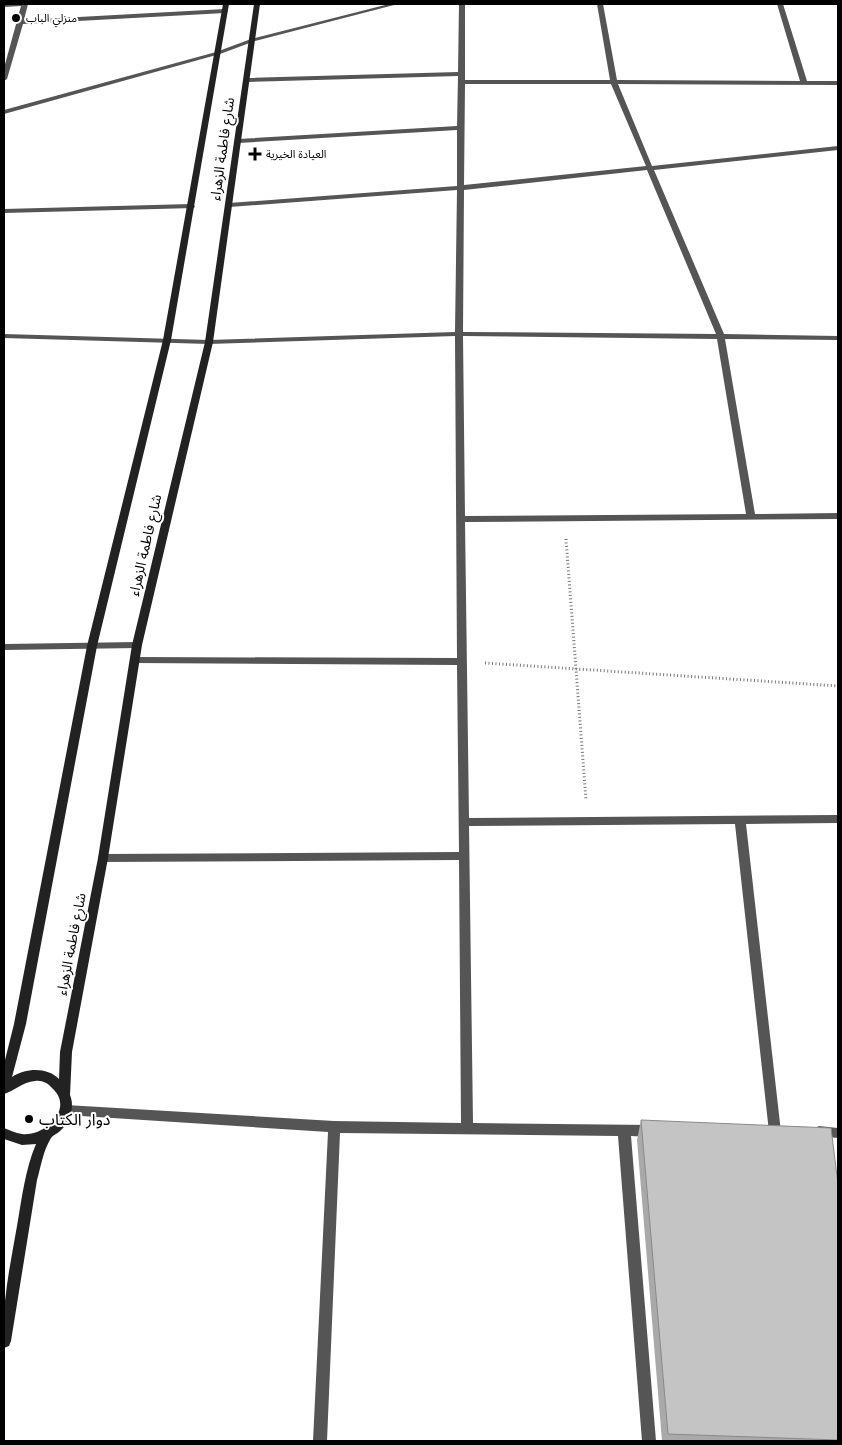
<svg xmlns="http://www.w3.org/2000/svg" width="842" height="1445" font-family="Quicksand,'Noto Sans Arabic',sans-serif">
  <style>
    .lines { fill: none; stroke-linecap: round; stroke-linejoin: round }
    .path { stroke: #777; stroke-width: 3; stroke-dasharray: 1 2.5; stroke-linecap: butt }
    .street { fill: #555; fill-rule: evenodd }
    .secondary { fill: #222; fill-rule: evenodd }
    .wall { fill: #a9a9a9 }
    .building { fill: #c4c4c4; stroke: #898989 }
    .poi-dot { fill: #000; stroke: #fff; stroke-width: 2 }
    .labels { text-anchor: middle; stroke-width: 4; stroke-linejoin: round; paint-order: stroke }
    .far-poi-label { font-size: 11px; fill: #000; stroke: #fff; text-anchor: start }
    .street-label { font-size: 14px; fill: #000; stroke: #fff }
    .near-poi-label { font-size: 16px; fill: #000; stroke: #fff; text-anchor: start }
  </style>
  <rect width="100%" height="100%" fill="#fff"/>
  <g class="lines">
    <g class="path">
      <polyline points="566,539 586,800"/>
      <polyline points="485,663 838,686"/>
    </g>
    <g class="street">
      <polygon points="4,4 28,4 24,20 225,9 228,11 225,13 23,24 7,79 4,81 4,68 21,6 4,7"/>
      <polygon points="389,4 398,4 255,41 220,54 4,114 4,110 216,52 251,39"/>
      <path d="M459,4H465V80H610L597,4H603L617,80L800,81L777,4H783L807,81H838V85L618,84L652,166L838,146V150L654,170L724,334L838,336V340L725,339L755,514L838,513V519L465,522L469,818L838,815V823L746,824L781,1132L779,1136L775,1138L771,1136L769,1132L735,824L469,826L473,1123L652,1125L656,1127L658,1131L656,1135L652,1137L631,1136L656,1441H642L618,1136L340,1133L327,1441H313L328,1132L66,1115L62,1114L60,1110L62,1106L66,1105L334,1121L461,1123L459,860L103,862L99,861L98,858L99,855L103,854L459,852L457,665L135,663L130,660L135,657L457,658L455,336L209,344L4,338V334L209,340L455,332L457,190L229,207L225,205L229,203L457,186V130L238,143L235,141L238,139L457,126L458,76L247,82L244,80L247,78L458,72ZM465,84H611L646,166L464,185ZM647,170L716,334L463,332L464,190ZM463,336L717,339L746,514L465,516Z"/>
      <polygon points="191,204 195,206 194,208 4,213 4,209"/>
      <polygon points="137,642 142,645 137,648 4,650 4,644"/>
      <polygon points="819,1126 838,1128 838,1138 815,1136 813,1132 815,1128"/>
    </g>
    <path class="secondary" d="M223,4H229L171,340L97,646L26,1024L12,1077C26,1068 47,1067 59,1079L60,1052L98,858L132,645L205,342L254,4H260L213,342L142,645L108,858L72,1052L70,1095C75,1107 70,1123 60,1131C57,1134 53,1135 51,1138C43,1151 41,1166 37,1180L11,1341L9,1346L4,1348C1,1307 10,1266 17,1226C22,1198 25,1170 36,1144L22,1145L4,1139V1128C10,1130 15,1133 22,1134C45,1137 75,1108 52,1088C48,1083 42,1080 35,1081C22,1082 15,1091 4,1094V1064L14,1024L87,646L163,340Z"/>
  </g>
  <polygon class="wall" points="641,1120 838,1184 838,1441 662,1441 637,1140"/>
  <polygon class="building" points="641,1120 831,1128 838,1184 838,1440 668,1434"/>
  <g class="poi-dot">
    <circle cx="16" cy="18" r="5"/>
    <path d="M252.5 146.5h5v5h5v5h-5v5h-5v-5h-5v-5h5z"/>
    <circle cx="29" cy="1119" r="5"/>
  </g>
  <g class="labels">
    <g class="far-poi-label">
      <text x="26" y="22">منزلي الباب</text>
      <text x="266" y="158">العيادة الخيرية</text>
    </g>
    <g class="street-label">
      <text transform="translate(222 149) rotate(-82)" y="5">شارع فاطمة الزهراء</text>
      <text transform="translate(145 545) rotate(-77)" y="5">شارع فاطمة الزهراء</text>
      <text transform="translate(71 944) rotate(-79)" y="5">شارع فاطمة الزهراء</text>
    </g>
    <g class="near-poi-label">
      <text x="39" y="1125">دوار الكتاب</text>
    </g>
  </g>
  <rect width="842" height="1445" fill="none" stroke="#000000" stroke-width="10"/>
</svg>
